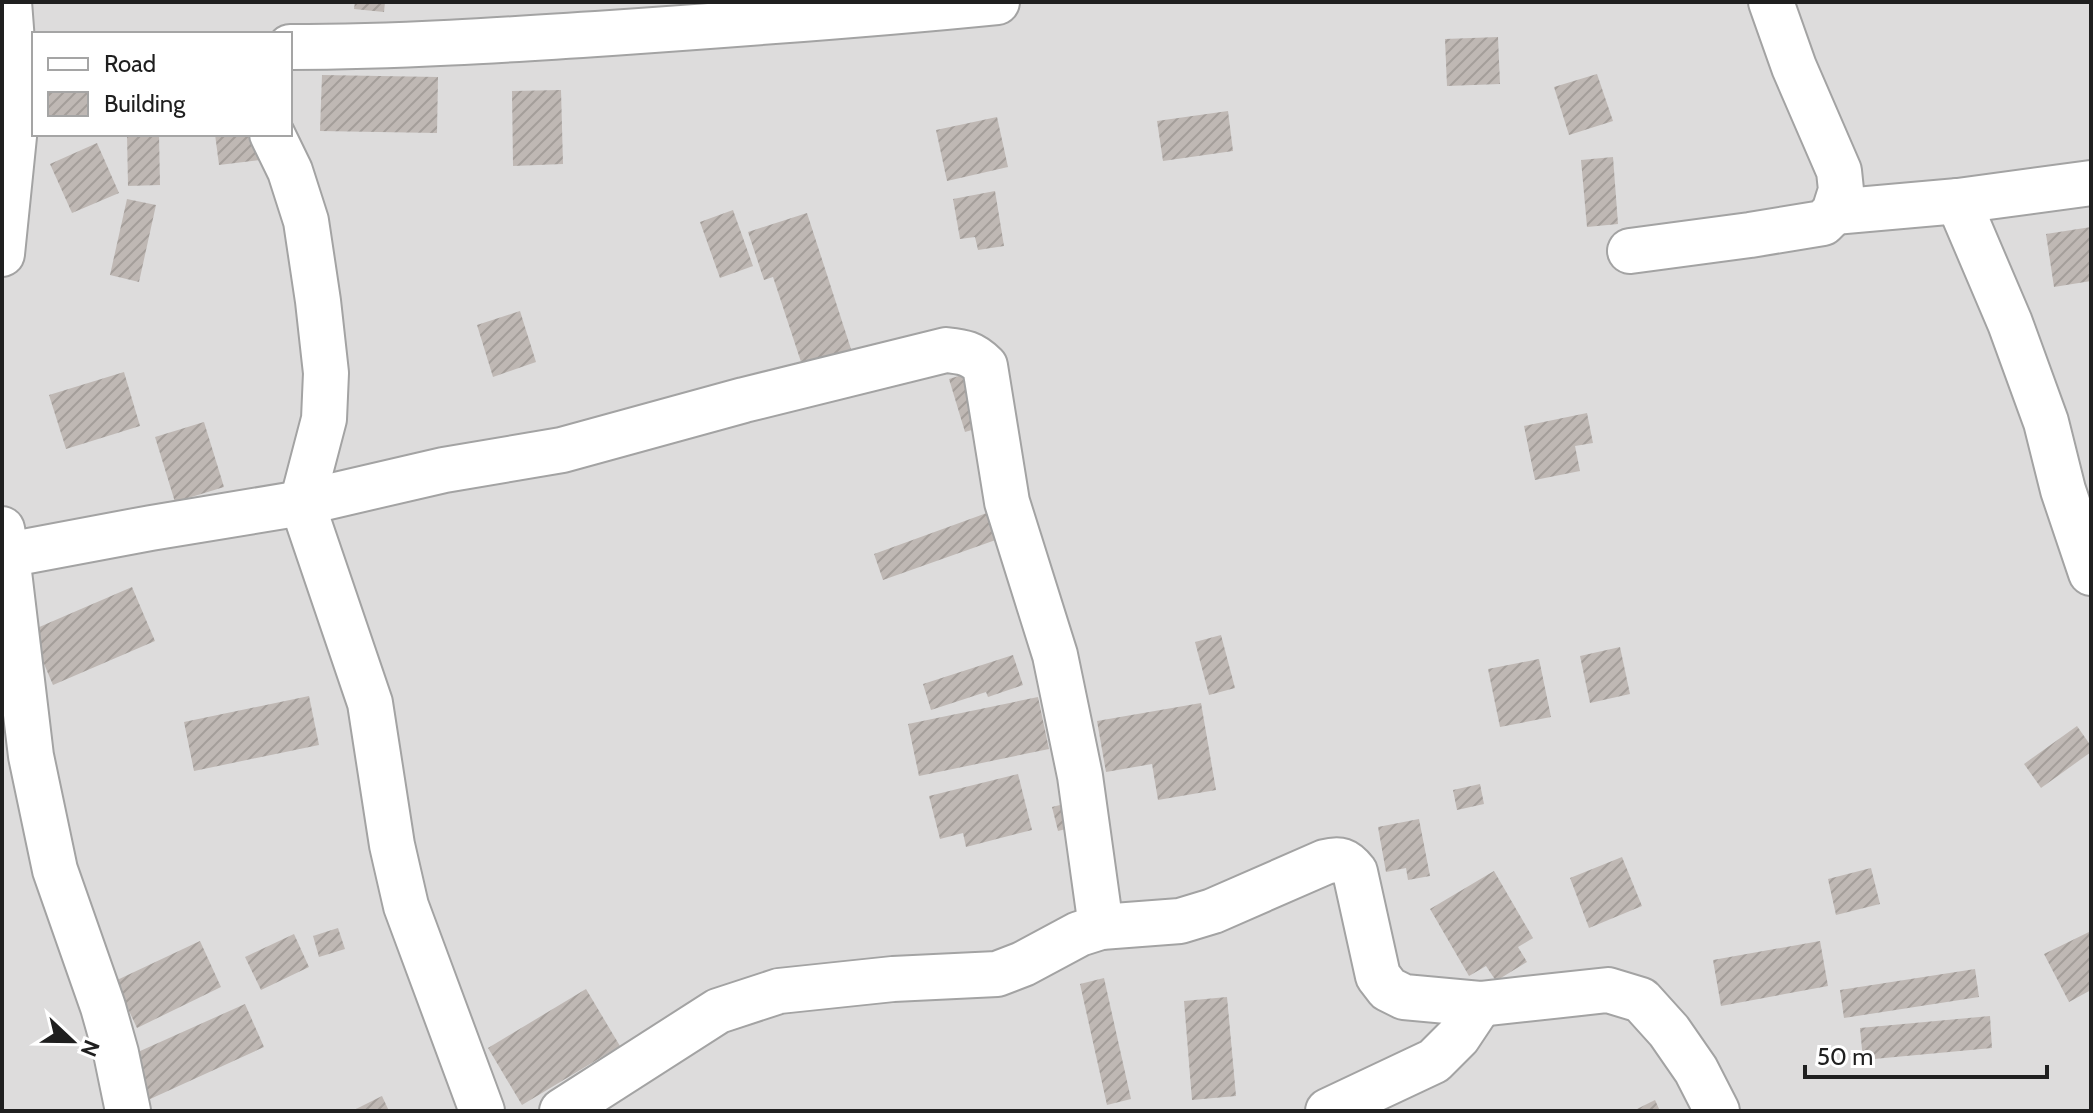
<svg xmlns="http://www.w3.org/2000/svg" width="2093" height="1113" font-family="Cabin,sans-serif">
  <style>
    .residential { fill: #dddcdc; fill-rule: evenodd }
    .building { fill: url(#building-hatch) }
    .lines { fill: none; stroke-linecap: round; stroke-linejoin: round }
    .minor-casing { stroke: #a3a3a3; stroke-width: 48 }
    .minor { stroke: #fff; stroke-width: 44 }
  </style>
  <defs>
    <pattern id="building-hatch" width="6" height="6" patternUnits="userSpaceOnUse" patternTransform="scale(2)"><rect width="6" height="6" fill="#bfb8b4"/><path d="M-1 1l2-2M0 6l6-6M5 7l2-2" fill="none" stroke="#a49e9a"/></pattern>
  </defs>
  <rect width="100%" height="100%" fill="#efece7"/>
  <path class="residential" d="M2,2H2091V1111H2ZM34,34H290V134H34Z"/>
  <g class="building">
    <polygon points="355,2 385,2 384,12 354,9"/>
    <polygon points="1498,37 1500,84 1447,86 1445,39"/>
    <polygon points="1597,74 1613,121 1569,135 1554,87"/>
    <polygon points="322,75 438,77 437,133 320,131"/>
    <polygon points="561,90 563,164 513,166 512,91"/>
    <polygon points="1228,111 1233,151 1163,161 1157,121"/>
    <polygon points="997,117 1008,167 947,181 936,130"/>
    <polygon points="127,134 159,134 160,185 128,186"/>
    <polygon points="215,134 257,134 260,160 219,165"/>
    <polygon points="97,143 119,193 72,213 50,164"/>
    <polygon points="1613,157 1618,224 1587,227 1581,160"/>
    <polygon points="995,191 1004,246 978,250 975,237 960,239 953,199"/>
    <polygon points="127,199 156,205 139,282 110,275"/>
    <polygon points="733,210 753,266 720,278 700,222"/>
    <polygon points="807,213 852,352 803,368 773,277 764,280 748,232"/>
    <polygon points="2091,227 2091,281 2054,287 2046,234"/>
    <polygon points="520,311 536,362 493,377 477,325"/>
    <polygon points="975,371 992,424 965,432 949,379"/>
    <polygon points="124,372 140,426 66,449 49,395"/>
    <polygon points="1587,413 1593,443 1575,446 1580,471 1535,480 1524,426"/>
    <polygon points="204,422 224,487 175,502 155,437"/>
    <polygon points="995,510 1004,537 883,580 874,554"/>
    <polygon points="132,587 155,641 53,685 30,631"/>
    <polygon points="1221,635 1235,688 1209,695 1195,642"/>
    <polygon points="1620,647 1630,694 1590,703 1580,656"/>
    <polygon points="1013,655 1023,685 988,697 986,692 931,710 923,684"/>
    <polygon points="1539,659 1551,717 1500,727 1488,669"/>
    <polygon points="309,696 319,745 194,771 184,722"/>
    <polygon points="1038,697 1049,749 919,776 908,724"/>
    <polygon points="1201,703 1216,790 1158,800 1152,764 1106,772 1097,721"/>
    <polygon points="2077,726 2091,746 2091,752 2041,788 2024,764"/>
    <polygon points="1018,774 1032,830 966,847 963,833 940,839 929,796"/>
    <polygon points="1480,784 1484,804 1457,810 1453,790"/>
    <polygon points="1072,802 1078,826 1058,831 1052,807"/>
    <polygon points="1419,819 1430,876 1408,880 1406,868 1386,872 1378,827"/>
    <polygon points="1622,857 1642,906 1589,928 1570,878"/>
    <polygon points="1871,868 1880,904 1836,915 1828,879"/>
    <polygon points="1494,871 1533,938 1518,947 1527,962 1496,981 1486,966 1469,976 1430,909"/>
    <polygon points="338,928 345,949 319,957 313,936"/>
    <polygon points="2091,931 2091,990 2069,1002 2044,954"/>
    <polygon points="294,934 309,967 261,990 245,957"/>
    <polygon points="200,941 221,987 137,1028 115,981"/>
    <polygon points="1820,941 1828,986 1721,1006 1713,960"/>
    <polygon points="1975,969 1979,997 1844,1018 1840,990"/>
    <polygon points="1104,978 1131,1099 1107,1105 1080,984"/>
    <polygon points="586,989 620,1046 522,1105 488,1048"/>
    <polygon points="1227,997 1236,1096 1192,1100 1184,1001"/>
    <polygon points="245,1004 264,1047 148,1100 129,1056"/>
    <polygon points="1990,1016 1992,1048 1863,1060 1860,1028"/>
    <polygon points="382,1096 389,1111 352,1111"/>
    <polygon points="1655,1100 1660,1111 1633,1111"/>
  </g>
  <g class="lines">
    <defs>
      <g id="minor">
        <path d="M290,47C397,47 504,40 611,33C740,24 868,15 997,2"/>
        <polyline points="272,134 290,171 306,221 318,301 326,373 324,419 302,503 370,703 392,845 406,906 482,1111"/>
        <polyline points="1958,201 2010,323 2046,422 2063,490 2091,573"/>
        <polyline points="1834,212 1958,201 2091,183"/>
        <polyline points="1630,251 1750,235 1823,223 1834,212 1841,190 1839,171 1794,67 1771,2"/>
        <polyline points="2,254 17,107 9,2"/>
        <polyline points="2,529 7,555 31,756 55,870 103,1007 116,1053 128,1111"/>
        <path d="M7,555L151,528L302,503L444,470L562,450L744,400L946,350C964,352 972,353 985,366L1007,502L1055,655L1080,776L1101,927"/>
        <path d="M562,1111L718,1011L779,991L893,979L997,974L1023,964L1079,934L1101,927L1180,921L1213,911L1325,862C1340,858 1346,860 1355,872L1378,976L1388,989L1404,997L1480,1004L1608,990L1641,1000L1669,1031L1696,1070L1717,1111"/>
        <polyline points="1328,1111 1434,1061 1458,1037 1480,1004"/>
      </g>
    </defs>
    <use href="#minor" class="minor-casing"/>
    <use href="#minor" class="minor"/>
  </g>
  <rect width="2093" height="1113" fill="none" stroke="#1f1f1f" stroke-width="8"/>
  <rect x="32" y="32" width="260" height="104" fill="#ffffff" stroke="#a5a5a5" stroke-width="2"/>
  <rect x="48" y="58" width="40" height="12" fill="#ffffff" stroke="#a5a5a5" stroke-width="2"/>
  <text x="104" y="72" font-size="24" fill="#1f1f1f">Road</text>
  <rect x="48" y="92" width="40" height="24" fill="url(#building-hatch)" stroke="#a5a5a5" stroke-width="2"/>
  <text x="104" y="112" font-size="24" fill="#1f1f1f">Building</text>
  <g transform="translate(72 1041) rotate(112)" stroke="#ffffff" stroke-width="6" paint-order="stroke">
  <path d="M0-6L14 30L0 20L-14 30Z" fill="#1f1f1f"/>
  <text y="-12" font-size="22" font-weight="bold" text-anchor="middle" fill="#1f1f1f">N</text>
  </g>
  <path d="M1805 1065v12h242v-12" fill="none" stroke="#1f1f1f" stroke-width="4"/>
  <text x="1817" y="1065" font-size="24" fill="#1f1f1f" stroke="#ffffff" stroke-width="6" paint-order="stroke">50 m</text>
</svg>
